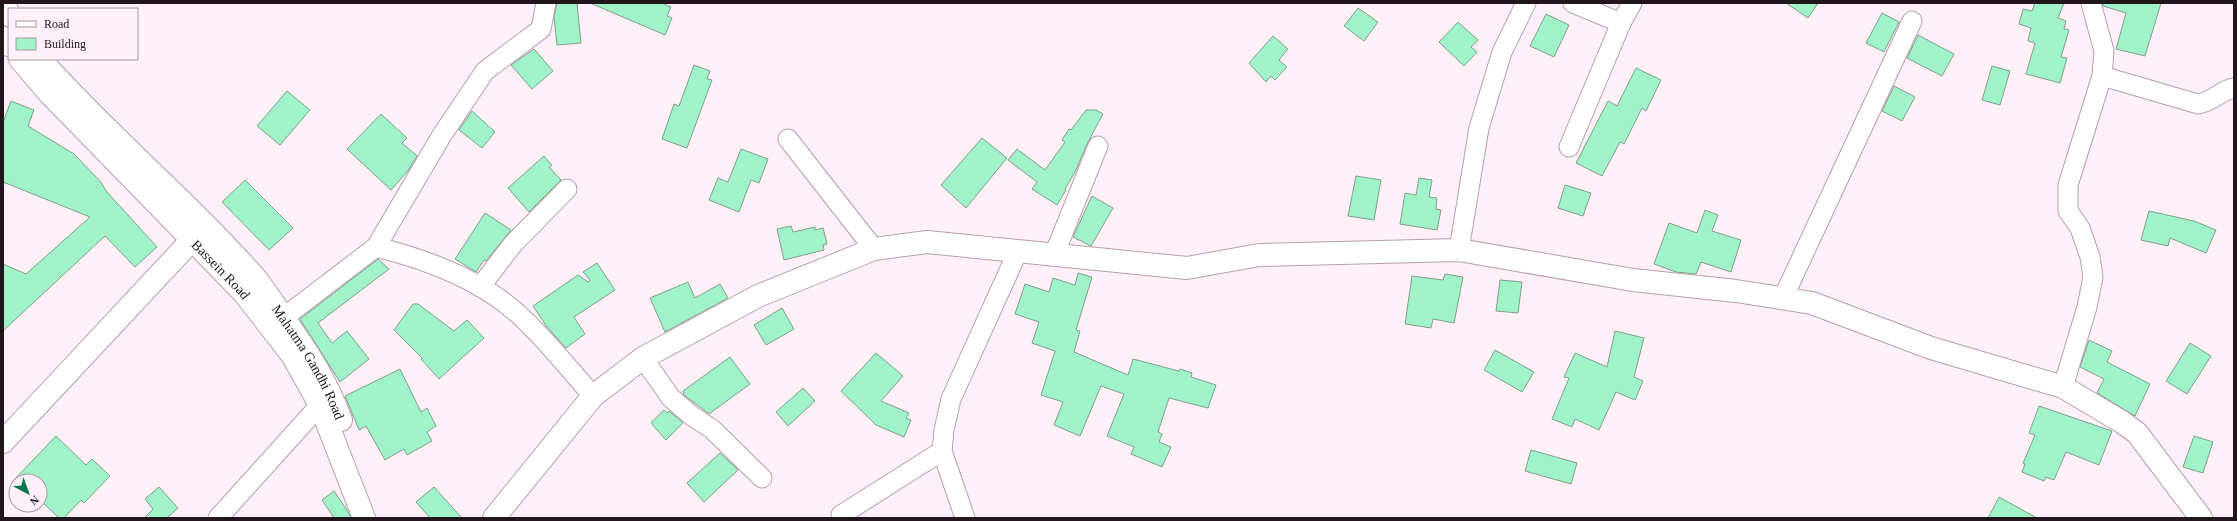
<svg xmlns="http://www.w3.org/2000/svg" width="2237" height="521" font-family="'Times New Roman',serif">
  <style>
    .building { fill: #a0f2c8; stroke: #829e8e }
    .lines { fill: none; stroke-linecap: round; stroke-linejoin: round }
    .minor-casing { stroke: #b99ead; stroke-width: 21 }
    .major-casing { stroke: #b99ead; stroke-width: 24 }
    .minor { stroke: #fff; stroke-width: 19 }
    .major { stroke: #fff; stroke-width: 22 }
    .labels { text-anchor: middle; stroke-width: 4; stroke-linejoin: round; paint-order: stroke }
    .street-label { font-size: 14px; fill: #20161c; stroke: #fdf0f7 }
  </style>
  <rect width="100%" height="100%" fill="#fdf0f7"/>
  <g class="building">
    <polygon points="557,3 577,3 581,43 557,45 554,17"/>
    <polygon points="590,3 662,3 671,7 667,16 672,18 665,35"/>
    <polygon points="1786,3 1818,3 1808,18"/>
    <polygon points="2035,3 2064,3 2058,18 2066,21 2064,29 2069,30 2061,57 2067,58 2060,83 2026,74 2035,43 2028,41 2031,28 2019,24 2023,9 2032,11"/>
    <polygon points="2103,3 2161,3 2145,56 2116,49 2126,13 2103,6"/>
    <polygon points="1358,8 1378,22 1364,41 1344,26"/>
    <polygon points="1882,13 1899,22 1884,52 1866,43"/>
    <polygon points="1546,14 1569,25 1554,57 1530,46"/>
    <polygon points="1458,22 1478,40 1471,47 1477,52 1464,66 1439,42"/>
    <polygon points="1918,35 1954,54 1942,76 1907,58"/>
    <polygon points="1273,36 1288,49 1279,60 1287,67 1275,80 1271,76 1266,82 1249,63"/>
    <polygon points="534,49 553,71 532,89 511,65"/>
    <polygon points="694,65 710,71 707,79 712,80 687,148 662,139 674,104 679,106"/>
    <polygon points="1992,66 2010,71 2000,105 1982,100"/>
    <polygon points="1636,68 1661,80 1646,111 1642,108 1624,144 1620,142 1602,176 1576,163 1608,101 1617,106"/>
    <polygon points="1894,86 1915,97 1902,121 1882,111"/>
    <polygon points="287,91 310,110 280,145 257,126"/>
    <polygon points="11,101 34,110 28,126 74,154 100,181 107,192 157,247 135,267 105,236 3,331 3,264 26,274 90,217 3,182 3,122"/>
    <polygon points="1086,110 1096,110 1103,114 1088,142 1075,172 1065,189 1066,190 1057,205 1032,189 1037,182 1008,160 1017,149 1045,170 1065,142 1062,140 1069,129 1071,130"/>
    <polygon points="472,111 495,132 482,148 459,130"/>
    <polygon points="381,114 407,138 402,143 417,156 407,172 391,190 347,149"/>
    <polygon points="982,138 1007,158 966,208 941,185"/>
    <polygon points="741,149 768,159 759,183 751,180 739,212 709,200 718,178 728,182"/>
    <polygon points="544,156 552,165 549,167 561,180 529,212 508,188"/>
    <polygon points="1356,176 1381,180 1374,220 1348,216"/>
    <polygon points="1419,178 1432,180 1429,197 1437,198 1436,209 1441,210 1437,230 1400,224 1405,193 1416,195"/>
    <polygon points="245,180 293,228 269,250 222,202"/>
    <polygon points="1565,185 1591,193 1583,216 1558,208"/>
    <polygon points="1092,196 1113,208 1091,246 1073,237"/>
    <polygon points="1705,210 1718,215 1712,231 1741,240 1731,272 1701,262 1696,274 1676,272 1654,264 1669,223 1697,233"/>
    <polygon points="2149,211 2194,221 2216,230 2206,253 2170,238 2168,246 2141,240"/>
    <polygon points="485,213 511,230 486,261 484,260 476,272 455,259"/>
    <polygon points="791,226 793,232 815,227 815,230 823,228 827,244 823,245 824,250 784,260 777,229"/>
    <polygon points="378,259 389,269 318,323 332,343 347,331 369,359 340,382 300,319"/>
    <polygon points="597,263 615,290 574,317 585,334 566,348 547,327 533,306 578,275 588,282 590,280 583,272"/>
    <polygon points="1078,273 1092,277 1076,330 1080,331 1074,352 1128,375 1133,359 1179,371 1180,369 1192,373 1191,377 1216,385 1208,408 1169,398 1158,432 1162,434 1159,442 1171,447 1162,467 1131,454 1134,447 1107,436 1124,394 1101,386 1080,436 1054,425 1063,402 1041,395 1055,351 1032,343 1039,322 1015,314 1025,284 1049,292 1053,278 1075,285"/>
    <polygon points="1445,274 1463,277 1454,323 1433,319 1431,328 1405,324 1412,276 1443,280"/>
    <polygon points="1500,280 1522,282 1518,313 1496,311"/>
    <polygon points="688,282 695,298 720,284 728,298 665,332 650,298"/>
    <polygon points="413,304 418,304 454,331 467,320 484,338 439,379 421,359 422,358 394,330"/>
    <polygon points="782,308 794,329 766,345 754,325"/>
    <polygon points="1615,331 1644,338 1634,377 1643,381 1635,400 1616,392 1599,430 1575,419 1572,427 1552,419 1569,378 1564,377 1575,353 1607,367"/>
    <polygon points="2089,340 2112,351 2107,362 2150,384 2135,416 2097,393 2104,379 2080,367"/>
    <polygon points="2190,343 2211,356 2187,394 2166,381"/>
    <polygon points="1495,350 1534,372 1522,392 1484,370"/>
    <polygon points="876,353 903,376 881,401 909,413 906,418 911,420 904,437 876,425 841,391"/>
    <polygon points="730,357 750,384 709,414 684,395 683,391"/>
    <polygon points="400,369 421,412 427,408 436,426 427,432 432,441 407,455 404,449 385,460 366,426 359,430 345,396"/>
    <polygon points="803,388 815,401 788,426 776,412"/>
    <polygon points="2039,406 2112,431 2099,465 2066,452 2054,480 2046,477 2044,481 2022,472 2025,464 2023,463 2035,435 2029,433"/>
    <polygon points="664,410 667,413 669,411 683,423 666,440 651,423"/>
    <polygon points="56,436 86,465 92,459 110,476 84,503 81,500 64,518 59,518 40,500 40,481 13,481"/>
    <polygon points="2194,436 2213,442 2203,473 2183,467"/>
    <polygon points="1531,450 1577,463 1571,484 1525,471"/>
    <polygon points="720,453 738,470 704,502 687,483"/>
    <polygon points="159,487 178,508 167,518 144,518 153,509 145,499"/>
    <polygon points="434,487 462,518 430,518 416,502"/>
    <polygon points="334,491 349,513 351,518 334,518 322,500"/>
    <polygon points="1999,497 2037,518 1988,518"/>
  </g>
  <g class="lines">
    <defs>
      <g id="minor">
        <polyline points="1573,3 1621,23"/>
        <path d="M2102,76L2198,104C2213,102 2221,90 2234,88"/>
        <polyline points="788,139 874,249"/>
        <polyline points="1569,147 1621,23 1632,3"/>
        <polyline points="376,247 442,135 485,71 541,29 546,3"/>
        <polyline points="1459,250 1479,128 1502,52 1526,3"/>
        <polyline points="1054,255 1098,146"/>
        <polyline points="480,287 513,244 567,189"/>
        <polyline points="1783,298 1912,21"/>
        <path d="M283,318L376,247C425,259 478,278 517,313C545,338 568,368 593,396"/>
        <polyline points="643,358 671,398 692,416 712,429 762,478"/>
        <polyline points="2063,387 2087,307 2093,277 2090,257 2080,228 2068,211 2068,185 2102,76 2104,51 2091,3"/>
        <polyline points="841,515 942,451"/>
        <polyline points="218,518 329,395"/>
        <polyline points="965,518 942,451 944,430 951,399 1018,251"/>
      </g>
      <g id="major">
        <polyline points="4,3 9,15"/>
        <polyline points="3,38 9,45"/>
        <path id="s1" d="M20,59L49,93L244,293L292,355L320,405L364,518"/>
        <path id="s2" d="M40,59C109,137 189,202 257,280C267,293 276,307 285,320C309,354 326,380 341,420"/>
        <polyline points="3,442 203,228"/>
        <polyline points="494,518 593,396 643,358 758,296 874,249 927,242 1187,268 1259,255 1459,250 1633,280 1736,291 1812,303 1931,348 2063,387 2122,422 2137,433 2201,518"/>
      </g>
    </defs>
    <use href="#minor" class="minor-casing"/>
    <use href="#major" class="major-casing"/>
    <use href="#minor" class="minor"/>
    <use href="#major" class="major"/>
  </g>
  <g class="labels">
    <g class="street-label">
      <text dy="5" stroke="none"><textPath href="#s1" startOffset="291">Bassein Road</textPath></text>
      <text dy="5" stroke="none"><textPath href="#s2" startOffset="407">Mahatma Gandhi Road</textPath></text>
    </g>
  </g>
  <rect width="2237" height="521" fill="none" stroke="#20161c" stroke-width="8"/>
  <rect x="8" y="8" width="130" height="52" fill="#fdf0f7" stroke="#a5999f"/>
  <rect x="16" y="21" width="20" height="6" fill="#ffffff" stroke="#a5999f"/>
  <text x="44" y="28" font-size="12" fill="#20161c">Road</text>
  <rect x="16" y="38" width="20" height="12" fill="#a0f2c8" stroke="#a5999f"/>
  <text x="44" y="48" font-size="12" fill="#20161c">Building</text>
  <g transform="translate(28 493) rotate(139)"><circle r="19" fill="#fdf0f7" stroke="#a5999f"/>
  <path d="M0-3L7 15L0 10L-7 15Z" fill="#0a764f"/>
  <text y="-6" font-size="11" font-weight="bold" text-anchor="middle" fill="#20161c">N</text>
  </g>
</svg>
